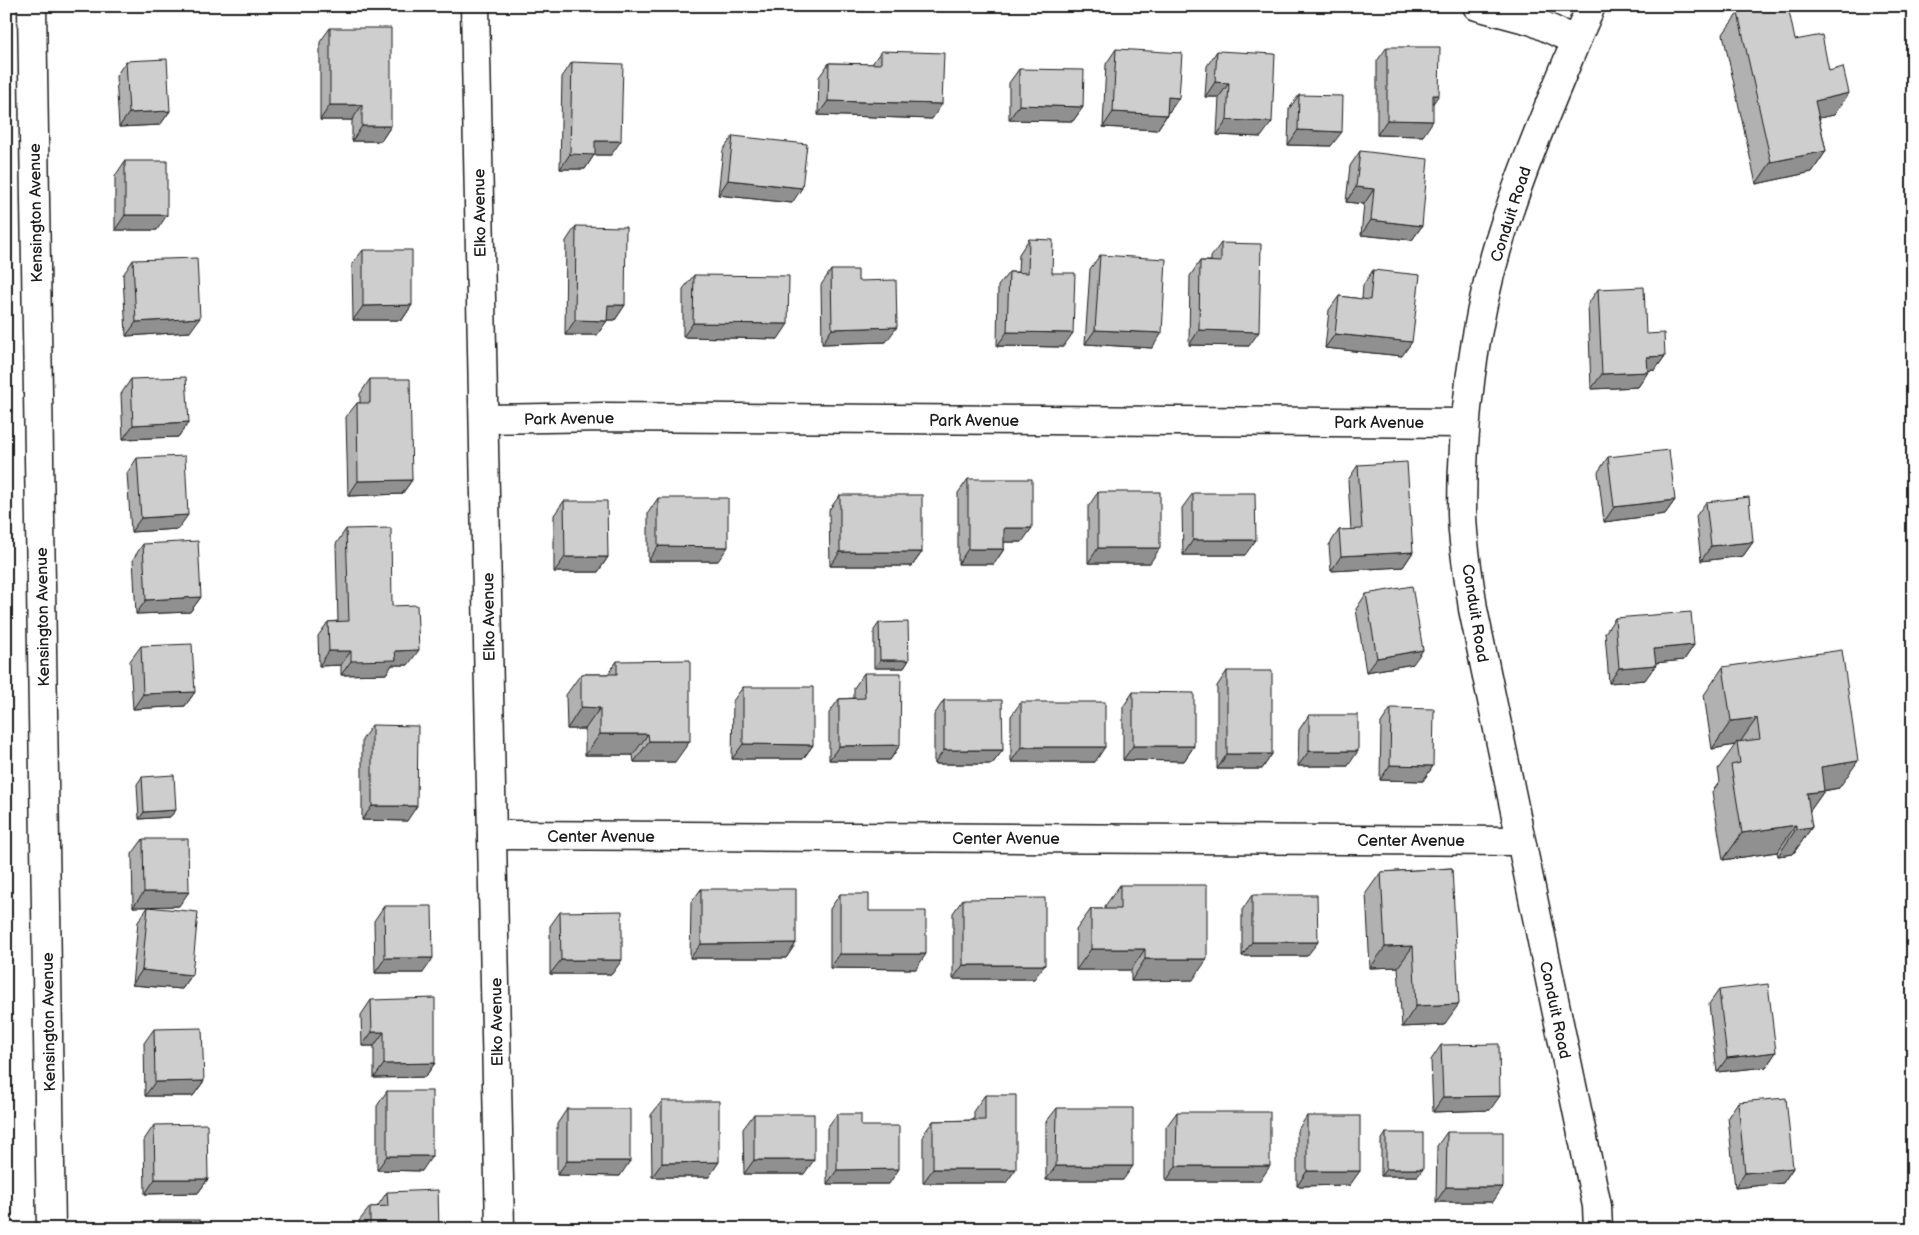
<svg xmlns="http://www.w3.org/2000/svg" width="1919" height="1235" font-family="'Balsamiq Sans',sans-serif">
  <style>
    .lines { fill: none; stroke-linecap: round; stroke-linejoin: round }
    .minor-casing { stroke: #1c1c1c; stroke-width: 31 }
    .tertiary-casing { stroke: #1c1c1c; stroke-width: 31 }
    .secondary-casing { stroke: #1c1c1c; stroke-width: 31 }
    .minor { stroke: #fff; stroke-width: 28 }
    .tertiary { stroke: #fff; stroke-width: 28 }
    .secondary { stroke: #fff; stroke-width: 28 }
    .wall { fill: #b1b1b1; stroke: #1c1c1c }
    .shaded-wall { fill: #909090; stroke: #1c1c1c }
    .building { fill: #cecece; stroke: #1c1c1c }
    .labels { text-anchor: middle; stroke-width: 4.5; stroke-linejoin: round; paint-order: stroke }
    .street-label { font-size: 16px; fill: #1c1c1c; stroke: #fff }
  </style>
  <rect width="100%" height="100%" fill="#fff"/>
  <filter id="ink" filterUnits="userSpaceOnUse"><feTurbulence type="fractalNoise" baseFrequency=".02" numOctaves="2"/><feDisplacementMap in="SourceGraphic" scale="10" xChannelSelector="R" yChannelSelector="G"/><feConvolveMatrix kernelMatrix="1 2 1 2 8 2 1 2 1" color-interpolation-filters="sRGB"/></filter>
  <g filter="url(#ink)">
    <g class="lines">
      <defs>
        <g id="minor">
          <polyline points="32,6 51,1229"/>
          <polyline points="475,6 500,1229"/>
          <polyline points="484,419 605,417 1464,423"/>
          <polyline points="492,835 1520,841"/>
        </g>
        <path id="tertiary" d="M1576,41C1548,108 1520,173 1499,242C1473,327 1462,423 1462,511C1462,543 1469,577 1473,609L1597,1206L1598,1229"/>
        <polyline id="secondary" points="1477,6 1533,21 1576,41 1591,6"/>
      </defs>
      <use href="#minor" class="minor-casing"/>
      <use href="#tertiary" class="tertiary-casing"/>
      <use href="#secondary" class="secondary-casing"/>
      <use href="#minor" class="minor"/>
      <use href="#tertiary" class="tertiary"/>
      <use href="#secondary" class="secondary"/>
    </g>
    <g class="wall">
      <polygon points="1738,13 1795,40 1829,71 1849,93 1834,115 1819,118 1826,151 1812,172 1756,184 1723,34"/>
      <polygon points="330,28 391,126 381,141 352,141 352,120 320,120 320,42"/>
      <polygon points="1387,47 1423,136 1377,135 1377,61"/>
      <polygon points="1116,49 1179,98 1169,112 1167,112 1167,115 1157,130 1103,127 1106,64"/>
      <polygon points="881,51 932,119 818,115 819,77 829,63 872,64"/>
      <polygon points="1217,51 1261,137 1217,135 1219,97 1205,97 1207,66"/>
      <polygon points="126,61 170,111 160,125 119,127 116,76"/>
      <polygon points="572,62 611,155 594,155 585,169 560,169 562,77"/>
      <polygon points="1019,69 1083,107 1073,121 1009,120 1009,83"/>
      <polygon points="1299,95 1331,146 1288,145 1289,109"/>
      <polygon points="733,136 792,203 718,195 723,150"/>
      <polygon points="1360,151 1422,226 1412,240 1361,235 1364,204 1346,202 1350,166"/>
      <polygon points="125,161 157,230 115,230 115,176"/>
      <polygon points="576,226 625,305 615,320 607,320 597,335 565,335 566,241"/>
      <polygon points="1029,239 1052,273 1063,347 997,346 998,286 1009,272 1018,272 1019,254"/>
      <polygon points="1221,243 1249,346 1189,345 1190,276 1200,261 1211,261 1211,257"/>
      <polygon points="363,250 412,305 402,320 353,320 352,264"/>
      <polygon points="1100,255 1152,348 1085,344 1090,269"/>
      <polygon points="133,260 190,332 126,336 123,275"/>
      <polygon points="831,270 886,342 822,344 821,285"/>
      <polygon points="1373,270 1402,356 1325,348 1329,310 1339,296 1362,299 1363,285"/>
      <polygon points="694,275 778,339 683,337 683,289"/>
      <polygon points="1598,289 1646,334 1665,356 1655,370 1648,371 1648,372 1638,387 1591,389 1588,304"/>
      <polygon points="131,379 189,422 178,437 123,439 121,394"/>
      <polygon points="370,379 412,480 402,494 348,496 346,417 357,403 360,403 360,394"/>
      <polygon points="1608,457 1675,500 1665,514 1604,522 1598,472"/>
      <polygon points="137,458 178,529 131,532 127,473"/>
      <polygon points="1358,465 1413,552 1403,567 1331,571 1329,545 1339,530 1351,530 1348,480"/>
      <polygon points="968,479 1022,542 1004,542 1004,549 994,564 958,564 958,493"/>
      <polygon points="1098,492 1150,563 1088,563 1088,507"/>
      <polygon points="1193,493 1245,555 1183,555 1182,508"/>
      <polygon points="840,495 922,552 912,566 830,566 829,510"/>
      <polygon points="658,498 718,561 648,561 648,513"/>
      <polygon points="564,501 608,557 598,572 554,572 554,515"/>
      <polygon points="1706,502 1753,542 1743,556 1701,561 1696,516"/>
      <polygon points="346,529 392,606 408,665 392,665 386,674 341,675 341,665 319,666 318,636 328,622 338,621 336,544"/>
      <polygon points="143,544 201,597 190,612 136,614 133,559"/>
      <polygon points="1366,594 1413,664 1366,672 1356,609"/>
      <polygon points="1615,618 1694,645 1684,660 1655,663 1645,680 1609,683 1605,633"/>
      <polygon points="879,623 909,660 904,668 874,668 874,630"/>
      <polygon points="141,646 195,692 185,706 133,709 130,661"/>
      <polygon points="617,661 675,762 634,762 633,755 585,755 585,729 567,729 566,695 581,674 608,674"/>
      <polygon points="1723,667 1839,788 1824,791 1809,812 1812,827 1793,854 1778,856 1777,852 1723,860 1712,792 1720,781 1718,769 1735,745 1712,749 1704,695"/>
      <polygon points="1227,671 1272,754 1262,769 1217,769 1217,686"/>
      <polygon points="864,673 900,745 890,760 829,760 829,713 839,699 854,698 854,688"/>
      <polygon points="743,687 813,745 803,759 732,759 733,701"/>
      <polygon points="1133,692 1194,746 1184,761 1123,760 1123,707"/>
      <polygon points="944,700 1003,750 992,764 934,764 934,715"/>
      <polygon points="1021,702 1095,762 1011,762 1011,716"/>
      <polygon points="1391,708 1433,766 1423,781 1380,780 1381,723"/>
      <polygon points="1309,715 1348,766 1298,766 1299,730"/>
      <polygon points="372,725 407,821 362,820 362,740"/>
      <polygon points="142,777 176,810 170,817 139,819 137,784"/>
      <polygon points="143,839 179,906 133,907 132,854"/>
      <polygon points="1452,868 1444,1025 1402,1027 1398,967 1370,968 1366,893 1381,872"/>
      <polygon points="1120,885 1193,980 1131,981 1131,970 1076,970 1076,930 1091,909 1105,909 1105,906"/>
      <polygon points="701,889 796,943 786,958 690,958 691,903"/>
      <polygon points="840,894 869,911 916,969 830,968 830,909"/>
      <polygon points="1252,895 1307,956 1242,956 1242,910"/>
      <polygon points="963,899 1034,979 953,979 953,913"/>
      <polygon points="384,906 423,973 375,973 374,921"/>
      <polygon points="148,907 192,975 182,989 132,985 138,922"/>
      <polygon points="560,912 612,974 550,974 550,926"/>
      <polygon points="1719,990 1776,1052 1766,1067 1717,1072 1709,1004"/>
      <polygon points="371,1000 435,1063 425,1077 374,1078 374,1046 362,1046 361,1015"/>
      <polygon points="154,1029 204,1081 193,1096 145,1096 144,1043"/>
      <polygon points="1441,1045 1490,1110 1433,1112 1431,1060"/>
      <polygon points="387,1091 422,1171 377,1170 377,1106"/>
      <polygon points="985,1095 1006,1183 923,1183 923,1135 933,1121 974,1120 974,1110"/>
      <polygon points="662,1101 709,1177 652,1177 651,1115"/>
      <polygon points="1738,1102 1793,1168 1783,1183 1735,1188 1728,1117"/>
      <polygon points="1057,1108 1123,1180 1046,1180 1046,1122"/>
      <polygon points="567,1109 620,1176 557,1175 557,1124"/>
      <polygon points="1177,1112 1260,1181 1166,1181 1166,1127"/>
      <polygon points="754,1114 804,1174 744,1174 743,1129"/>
      <polygon points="837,1114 861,1126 889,1184 827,1184 827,1128"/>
      <polygon points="1307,1116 1350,1185 1297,1186 1297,1131"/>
      <polygon points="154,1125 208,1179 198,1193 145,1194 144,1140"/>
      <polygon points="1447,1132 1493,1202 1436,1202 1437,1146"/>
      <polygon points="1386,1133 1418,1176 1381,1176 1381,1141"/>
      <polygon points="387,1192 439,1229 360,1229 359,1221 370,1207 377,1207"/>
      <polygon points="159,1220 201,1229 153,1229"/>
    </g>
    <g class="shaded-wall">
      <polygon points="1215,82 1229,83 1219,97 1205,97"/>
      <polygon points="1849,93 1834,115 1800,122 1815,101"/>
      <polygon points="1433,95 1439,95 1429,109"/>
      <polygon points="1168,97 1179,98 1169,112 1158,112"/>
      <polygon points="828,101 942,104 932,119 818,115"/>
      <polygon points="330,105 362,105 352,120 320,120"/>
      <polygon points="1019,105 1083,107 1073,121 1009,120"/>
      <polygon points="170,111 160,125 119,127 129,113"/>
      <polygon points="1113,112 1167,115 1157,130 1103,127"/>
      <polygon points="1227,120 1272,122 1261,137 1217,135"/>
      <polygon points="1387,120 1433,121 1423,136 1377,135"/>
      <polygon points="362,126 391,126 381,141 352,141"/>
      <polygon points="1298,130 1342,132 1331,146 1288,145"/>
      <polygon points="595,141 621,141 611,155 594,155 585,169 560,169 570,154"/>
      <polygon points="1826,151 1812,172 1756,184 1771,162"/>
      <polygon points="728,180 802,188 792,203 718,195"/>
      <polygon points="1356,187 1374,189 1364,204 1346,202"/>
      <polygon points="125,215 167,215 157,230 115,230"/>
      <polygon points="1371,220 1422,226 1412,240 1361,235"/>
      <polygon points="412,305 402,320 353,320 363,306"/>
      <polygon points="608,305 625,305 615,320 597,320"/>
      <polygon points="200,318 190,332 126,336 136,322"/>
      <polygon points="575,320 607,321 597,335 565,335"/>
      <polygon points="693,323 788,324 778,339 683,337"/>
      <polygon points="897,327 886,342 822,344 832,329"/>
      <polygon points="1095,330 1162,333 1152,348 1085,344"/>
      <polygon points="1199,330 1259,332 1249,346 1189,345"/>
      <polygon points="1007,332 1073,333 1063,347 997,346"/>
      <polygon points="1335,334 1412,342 1402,356 1325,348"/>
      <polygon points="1665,356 1655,370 1637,371 1647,357"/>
      <polygon points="1648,372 1638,387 1591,389 1602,374"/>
      <polygon points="189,422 178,437 123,439 133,425"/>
      <polygon points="412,480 402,494 348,496 358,481"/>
      <polygon points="1675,500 1665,514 1604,522 1614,507"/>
      <polygon points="188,515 178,529 131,532 141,518"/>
      <polygon points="1004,528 1032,528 1022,542 994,542"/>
      <polygon points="1193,540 1256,540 1245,555 1183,555"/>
      <polygon points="1753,542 1743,556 1701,561 1711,546"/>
      <polygon points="658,546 728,547 718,561 648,561"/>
      <polygon points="1098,548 1160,548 1150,563 1088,563"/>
      <polygon points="968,549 1004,549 994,564 958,564"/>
      <polygon points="840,552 922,552 912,566 830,566"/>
      <polygon points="1413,552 1403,567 1331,571 1341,556"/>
      <polygon points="565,557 608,557 598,572 554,572"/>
      <polygon points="201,597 190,612 136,614 146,600"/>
      <polygon points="1694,645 1684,660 1644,664 1654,649"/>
      <polygon points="419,650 408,665 392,665 386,674 341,675 351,661 395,651"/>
      <polygon points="1423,650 1413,664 1366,672 1377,658"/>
      <polygon points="329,651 351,651 341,665 319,666"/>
      <polygon points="880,660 909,660 904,668 874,668"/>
      <polygon points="1656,665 1645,680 1609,683 1619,668"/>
      <polygon points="195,692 185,706 133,709 143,694"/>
      <polygon points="581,707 600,708 585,729 567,729"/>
      <polygon points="1757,718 1738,745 1737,742 1735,745 1712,749 1731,721"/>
      <polygon points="600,734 648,734 633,755 585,755"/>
      <polygon points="649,741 690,741 675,762 634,762"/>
      <polygon points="743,744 813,745 803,759 732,759"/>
      <polygon points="900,745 890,760 829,760 839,746"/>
      <polygon points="1133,746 1194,746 1184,761 1123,760"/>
      <polygon points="1021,747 1105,747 1095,762 1011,762"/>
      <polygon points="944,750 1003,750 992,764 934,764"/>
      <polygon points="1309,751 1358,751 1348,766 1298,766"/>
      <polygon points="1227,754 1272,754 1262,769 1217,769"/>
      <polygon points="1858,761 1839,788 1809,793 1824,791 1805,818 1788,820 1821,767"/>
      <polygon points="1390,765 1433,766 1423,781 1380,780"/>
      <polygon points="372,806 417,806 407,821 362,820"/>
      <polygon points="176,810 170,817 139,819 144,812"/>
      <polygon points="1796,825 1777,852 1723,860 1742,833"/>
      <polygon points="1812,827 1793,854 1778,856 1796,829"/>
      <polygon points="144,892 189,892 179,906 133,907"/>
      <polygon points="1252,942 1318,942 1307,956 1242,956"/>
      <polygon points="796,943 786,958 690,958 701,944"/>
      <polygon points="1413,946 1398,967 1370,968 1385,947"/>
      <polygon points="1091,949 1145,949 1131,970 1076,970"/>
      <polygon points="840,954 926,954 916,969 830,968"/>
      <polygon points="385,958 433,958 423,973 375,973"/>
      <polygon points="1145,959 1207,959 1193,980 1131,981"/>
      <polygon points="561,960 622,960 612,974 550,974"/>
      <polygon points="963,965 1045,965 1034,979 953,979"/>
      <polygon points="142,970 192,975 182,989 132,985"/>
      <polygon points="1459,1004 1444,1025 1402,1027 1416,1006"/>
      <polygon points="372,1032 384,1032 374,1046 362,1046"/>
      <polygon points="1776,1052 1766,1067 1717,1072 1727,1058"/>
      <polygon points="435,1063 425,1077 374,1078 384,1064"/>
      <polygon points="204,1081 193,1096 145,1096 155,1082"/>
      <polygon points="1500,1096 1490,1110 1433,1112 1443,1097"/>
      <polygon points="387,1156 432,1156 422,1171 377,1170"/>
      <polygon points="754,1160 814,1160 804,1174 744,1174"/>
      <polygon points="567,1161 630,1161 620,1176 557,1175"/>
      <polygon points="719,1162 709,1177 652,1177 662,1163"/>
      <polygon points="1056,1166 1133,1166 1123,1180 1046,1180"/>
      <polygon points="1176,1166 1270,1166 1260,1181 1166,1181"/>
      <polygon points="1793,1168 1783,1183 1735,1188 1745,1173"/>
      <polygon points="899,1169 889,1184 827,1184 837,1170"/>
      <polygon points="933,1169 1016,1169 1006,1183 923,1183"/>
      <polygon points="1386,1169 1423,1169 1418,1176 1381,1176"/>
      <polygon points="1307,1171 1360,1171 1350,1185 1297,1186"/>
      <polygon points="155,1179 208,1179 198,1193 145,1194"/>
      <polygon points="1446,1187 1503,1187 1493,1202 1436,1202"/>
    </g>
    <g class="building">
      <polygon points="1768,6 1788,6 1795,40 1822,35 1829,71 1843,67 1849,93 1815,101 1826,151 1771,162 1738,13"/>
      <polygon points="330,28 391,28 391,126 362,126 362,105 330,105"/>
      <polygon points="1387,47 1440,47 1439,95 1433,95 1433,121 1387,120"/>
      <polygon points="1116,49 1182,53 1179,98 1168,97 1167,115 1113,112"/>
      <polygon points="881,51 944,53 942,104 828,101 829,63 881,64"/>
      <polygon points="1217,51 1275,54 1272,122 1227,120 1229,83 1215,82"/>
      <polygon points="167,59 170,111 129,113 126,61"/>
      <polygon points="572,62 623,64 621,141 595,141 595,155 570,154"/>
      <polygon points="1019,69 1084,70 1083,107 1019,105"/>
      <polygon points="1299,95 1343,96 1342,132 1298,130"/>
      <polygon points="733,136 807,144 802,188 728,180"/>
      <polygon points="1360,151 1428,159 1422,226 1371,220 1374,189 1356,187"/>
      <rect x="125" y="161" width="42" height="54"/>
      <polygon points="576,226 626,227 625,305 608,305 607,321 575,320"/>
      <polygon points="1029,239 1053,240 1052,273 1075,273 1073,333 1007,332 1009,272 1028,273"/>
      <polygon points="1221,243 1261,244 1259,332 1199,330 1200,261 1221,262"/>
      <polygon points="363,250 412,250 412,305 363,306"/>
      <polygon points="1100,255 1166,259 1162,333 1095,330"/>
      <polygon points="197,258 200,318 136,322 133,260"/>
      <polygon points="831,270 858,270 858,281 896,280 897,327 832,329"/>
      <polygon points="1373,270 1420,275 1412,342 1335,334 1339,296 1370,300"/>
      <polygon points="694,275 789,276 788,324 693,323"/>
      <polygon points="1644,287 1646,334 1664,333 1665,356 1647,357 1648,372 1602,374 1598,289"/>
      <polygon points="186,377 189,422 133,425 131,379"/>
      <polygon points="370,379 410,379 412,480 358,481 357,403 370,403"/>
      <polygon points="1669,450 1675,500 1614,507 1608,457"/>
      <polygon points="185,456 188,515 141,518 137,458"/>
      <polygon points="1407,462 1413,552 1341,556 1339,530 1362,529 1358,465"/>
      <polygon points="968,479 1032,479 1032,528 1004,528 1004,549 968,549"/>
      <rect x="1098" y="492" width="62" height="56"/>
      <polygon points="1193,493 1255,493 1256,540 1193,540"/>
      <rect x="840" y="495" width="82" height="57"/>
      <polygon points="1749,497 1753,542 1711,546 1706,502"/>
      <polygon points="658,498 728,498 728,547 658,546"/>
      <polygon points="564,501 607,501 608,557 565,557"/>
      <polygon points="391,528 392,606 417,605 419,650 395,651 396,660 351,661 351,651 329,651 328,622 349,621 346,529"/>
      <polygon points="198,541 201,597 146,600 143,544"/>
      <polygon points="1412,586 1423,650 1377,658 1366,594"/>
      <polygon points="1691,612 1694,645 1654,649 1656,665 1619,668 1615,618"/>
      <polygon points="908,622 909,660 880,660 879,623"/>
      <polygon points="192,644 195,692 143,694 141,646"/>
      <polygon points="1842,650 1858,761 1821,767 1824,791 1807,793 1812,827 1796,829 1796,825 1742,833 1731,765 1740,763 1737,742 1760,739 1757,718 1731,721 1723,667"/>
      <polygon points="690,660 690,741 649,741 648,734 600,734 600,708 581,707 581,674 617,674 617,661"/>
      <rect x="1227" y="671" width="45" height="83"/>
      <polygon points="864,673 901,673 900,745 839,746 839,699 865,698"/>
      <polygon points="743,687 813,687 813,745 743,744"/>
      <polygon points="1133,692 1194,693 1194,746 1133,746"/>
      <polygon points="944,700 1002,700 1003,750 944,750"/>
      <rect x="1021" y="702" width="84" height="45"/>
      <polygon points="1391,708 1434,709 1433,766 1390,765"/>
      <rect x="1309" y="715" width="49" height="36"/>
      <polygon points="372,725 418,726 417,806 372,806"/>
      <polygon points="174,775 176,810 144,812 142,777"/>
      <polygon points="143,839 188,839 189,892 144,892"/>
      <polygon points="1452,868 1459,1004 1416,1006 1413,946 1385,947 1381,872"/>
      <polygon points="1120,885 1207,885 1207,959 1145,959 1145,949 1091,949 1091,909 1120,909"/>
      <polygon points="701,889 796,889 796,943 701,944"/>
      <polygon points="840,894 869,894 869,911 926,911 926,954 840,954"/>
      <polygon points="1252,895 1317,895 1318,942 1252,942"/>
      <polygon points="1045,898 1045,965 963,965 963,899"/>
      <polygon points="384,906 432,906 433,958 385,958"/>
      <polygon points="148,907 198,912 192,975 142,970"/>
      <polygon points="622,911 622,960 561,960 560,912"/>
      <polygon points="1768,984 1776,1052 1727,1058 1719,990"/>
      <polygon points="435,998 435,1063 384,1064 384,1032 372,1032 371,1000"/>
      <polygon points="202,1028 204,1081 155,1082 154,1029"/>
      <polygon points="1499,1044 1500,1096 1443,1097 1441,1045"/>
      <rect x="387" y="1091" width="45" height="65"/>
      <polygon points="985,1095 1016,1095 1016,1169 933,1169 933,1121 985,1120"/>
      <polygon points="1786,1098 1793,1168 1745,1173 1738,1102"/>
      <polygon points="662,1101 719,1101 719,1162 662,1163"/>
      <polygon points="1057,1108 1133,1108 1133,1166 1056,1166"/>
      <rect x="567" y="1109" width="63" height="52"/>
      <polygon points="1177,1112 1270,1112 1270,1166 1176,1166"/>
      <rect x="754" y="1114" width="60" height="46"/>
      <polygon points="837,1114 861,1114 861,1126 899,1126 899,1169 837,1170"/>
      <rect x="1307" y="1116" width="53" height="55"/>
      <polygon points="207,1124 208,1179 155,1179 154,1125"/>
      <polygon points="1447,1132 1503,1132 1503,1187 1446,1187"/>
      <rect x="1386" y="1133" width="37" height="36"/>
      <polygon points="438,1190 439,1229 370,1229 370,1207 388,1206 387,1192"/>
      <polygon points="159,1220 200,1220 201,1229 159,1229"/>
    </g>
  </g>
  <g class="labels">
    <g class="street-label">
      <text transform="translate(35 213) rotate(-91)" y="6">Kensington Avenue</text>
      <text transform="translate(479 213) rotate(-91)" y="6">Elko Avenue</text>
      <text transform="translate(1510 214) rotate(-72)" y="6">Conduit Road</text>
      <text transform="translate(569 418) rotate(-1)" y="6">Park Avenue</text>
      <text x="974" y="426">Park Avenue</text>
      <text x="1379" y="428">Park Avenue</text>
      <text transform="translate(1476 613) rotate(81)" y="6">Conduit Road</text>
      <text transform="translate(42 617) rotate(-91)" y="6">Kensington Avenue</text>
      <text transform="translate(488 617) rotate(-91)" y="6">Elko Avenue</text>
      <text x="601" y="842">Center Avenue</text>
      <text x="1006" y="844">Center Avenue</text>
      <text x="1411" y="846">Center Avenue</text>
      <text transform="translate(1556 1010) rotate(78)" y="6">Conduit Road</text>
      <text transform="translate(48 1022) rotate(-91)" y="6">Kensington Avenue</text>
      <text transform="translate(496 1022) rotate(-91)" y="6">Elko Avenue</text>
    </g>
  </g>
  <rect width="1919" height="1235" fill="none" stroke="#fff" stroke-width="25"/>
  <rect x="12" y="12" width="1894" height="1210" fill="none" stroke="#1c1c1c" stroke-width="2" filter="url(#ink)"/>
</svg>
